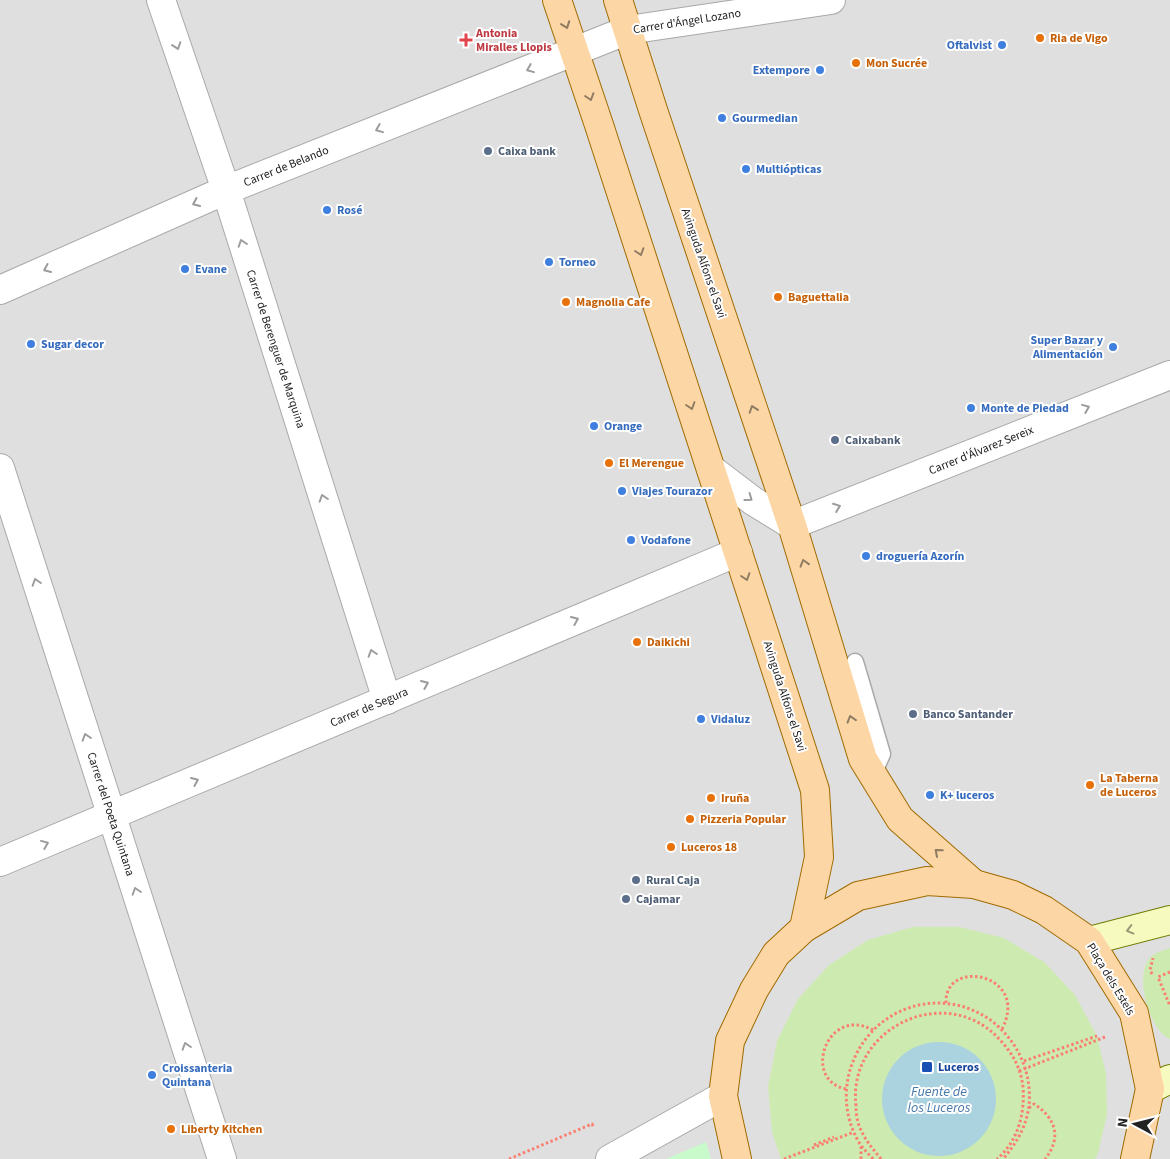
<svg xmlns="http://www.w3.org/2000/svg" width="1170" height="1159" font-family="'Source Sans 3',sans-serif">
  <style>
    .residential { fill: #e0dfdf }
    .grass { fill: #cdebb0 }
    .park { fill: #c8facc }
    .water { fill: #aad3df }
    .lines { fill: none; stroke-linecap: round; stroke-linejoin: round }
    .lane-casing { stroke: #a9a9a9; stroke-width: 19 }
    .street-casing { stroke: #a9a9a9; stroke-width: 30 }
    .secondary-casing { stroke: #707d05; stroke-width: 30 }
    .primary-casing { stroke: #a06b00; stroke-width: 30 }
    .path { stroke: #fa8072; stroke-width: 3; stroke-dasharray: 2.5 2.5; stroke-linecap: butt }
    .lane { stroke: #fff; stroke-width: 16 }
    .street { stroke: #fff; stroke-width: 28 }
    .secondary { stroke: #f7fabf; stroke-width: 28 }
    .primary { stroke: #fcd6a4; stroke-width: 28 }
    .oneway { stroke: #8f7c63 }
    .oneway2 { stroke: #9c9c9c }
    .oneway3 { stroke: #979978 }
    .food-dot { fill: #e8710a; stroke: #fff; stroke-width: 2 }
    .health-dot { fill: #e0444e; stroke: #fff; stroke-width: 2 }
    .shop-dot { fill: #3f7fe0; stroke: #fff; stroke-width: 2 }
    .service-dot { fill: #5c6f8a; stroke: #fff; stroke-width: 2 }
    .transit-dot { fill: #1a4fb4; stroke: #fff; stroke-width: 2 }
    .labels { text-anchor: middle; stroke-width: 4; stroke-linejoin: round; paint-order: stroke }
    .street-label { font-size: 12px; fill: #222; stroke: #fff }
    .health-label { font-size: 12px; font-weight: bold; fill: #be3a42; stroke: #fff; text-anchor: start }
    .food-label { font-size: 12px; font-weight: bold; fill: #c56008; stroke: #fff; text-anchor: start }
    .shop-label { font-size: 12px; font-weight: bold; fill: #366cbe; stroke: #fff; text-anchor: start }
    .service-label { font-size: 12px; font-weight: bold; fill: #4e5e75; stroke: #fff; text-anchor: start }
    .transit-label { font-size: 12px; font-weight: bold; fill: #164399; stroke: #fff; text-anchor: start }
    .water-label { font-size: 14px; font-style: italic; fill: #4a7aab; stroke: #fff }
  </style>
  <rect width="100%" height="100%" fill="#f2efe9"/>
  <rect class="residential" x="0" y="0" width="1170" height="1159"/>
  <g class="grass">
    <polygon points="913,927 959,927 1004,938 1044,962 1075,995 1097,1036 1106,1074 1107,1114 1098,1153 1095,1159 781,1159 772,1132 768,1086 777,1041 798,999 829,965 868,940"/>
    <path d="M1170,948V1039C1149,1031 1132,971 1152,956C1156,952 1165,950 1170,948Z"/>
  </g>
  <polygon class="park" points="706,1142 711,1159 666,1159"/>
  <circle class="water" cx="939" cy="1099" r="57"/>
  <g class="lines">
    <defs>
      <polyline id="lane" points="855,662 882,754 872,776"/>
      <g id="street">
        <polyline points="161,0 226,190 387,700"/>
        <polyline points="0,290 226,190 628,30 831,0"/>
        <polyline points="0,468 222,1159"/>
        <polyline points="711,469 753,501 792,525 1170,375"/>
        <polyline points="0,862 738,552"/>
        <polyline points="610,1159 723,1096"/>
      </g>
      <g id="secondary">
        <polyline points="1089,941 1170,920"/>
        <polyline points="1150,1089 1170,1079"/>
      </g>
      <g id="primary">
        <polyline points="557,0 599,125 815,790 819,857 804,928"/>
        <polyline points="618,0 653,110 792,525 863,759 900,819 974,884"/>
        <polyline points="737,1159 723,1096 730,1041 754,990 776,954 804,928 858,896 927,881 974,884 1013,895 1044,910 1089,941 1134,1013 1150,1089 1135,1159"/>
      </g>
    </defs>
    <use href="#lane" class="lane-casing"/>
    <use href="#street" class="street-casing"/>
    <use href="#secondary" class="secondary-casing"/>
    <use href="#primary" class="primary-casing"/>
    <g class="path">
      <polyline points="1170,972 1158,977 1170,1006"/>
      <polyline points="1152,974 1150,970 1153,958"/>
      <path d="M946,1003C946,999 946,995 948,991C960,961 1028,979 1002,1029"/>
      <polyline points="1024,1061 1097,1036"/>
      <polyline points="1019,1071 1105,1037"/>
      <path d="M846,1089C801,1080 827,1005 873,1030"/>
      <path d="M1029,1108L1034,1104C1056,1118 1062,1138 1045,1159"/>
      <polyline points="814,1145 834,1137"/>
      <polyline points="509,1159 592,1124 594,1128"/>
      <polyline points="784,1159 854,1132"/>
      <polyline points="861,1159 861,1146"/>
      <path d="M873,1159C869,1154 864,1150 860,1144C823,1084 865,1005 936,1003C957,1003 976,1009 993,1022C1009,1035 1020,1051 1026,1071C1035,1106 1026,1132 1003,1159"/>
      <path d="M881,1159C873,1149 865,1140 860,1128C857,1121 856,1113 856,1106C847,1027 948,980 1001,1041C1013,1054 1021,1069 1023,1087C1025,1114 1018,1141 997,1159"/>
    </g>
    <use href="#lane" class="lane"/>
    <use href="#street" class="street"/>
    <use href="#secondary" class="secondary"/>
    <use href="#primary" class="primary"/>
  </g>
  <defs><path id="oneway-chevron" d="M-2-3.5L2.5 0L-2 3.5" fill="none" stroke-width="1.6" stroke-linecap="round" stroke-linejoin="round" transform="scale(1.25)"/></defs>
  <g class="oneway">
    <use href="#oneway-chevron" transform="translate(566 25) rotate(70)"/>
    <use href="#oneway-chevron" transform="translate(590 97) rotate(72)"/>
    <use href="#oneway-chevron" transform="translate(640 252) rotate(72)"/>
    <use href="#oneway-chevron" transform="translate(691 406) rotate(72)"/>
    <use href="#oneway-chevron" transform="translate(753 409) rotate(-109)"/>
    <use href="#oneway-chevron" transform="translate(804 563) rotate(-107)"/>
    <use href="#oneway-chevron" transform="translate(746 577) rotate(72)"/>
    <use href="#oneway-chevron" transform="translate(851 719) rotate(-107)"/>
    <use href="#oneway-chevron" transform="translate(938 852) rotate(-139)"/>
  </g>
  <g class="oneway2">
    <use href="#oneway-chevron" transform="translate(177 46) rotate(71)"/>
    <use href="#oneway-chevron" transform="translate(530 69) rotate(158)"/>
    <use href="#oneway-chevron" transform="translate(379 129) rotate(158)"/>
    <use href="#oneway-chevron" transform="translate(196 203) rotate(156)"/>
    <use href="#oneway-chevron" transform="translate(242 243) rotate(-108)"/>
    <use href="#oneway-chevron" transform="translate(47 269) rotate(156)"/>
    <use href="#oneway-chevron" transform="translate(1086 408) rotate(-22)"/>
    <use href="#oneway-chevron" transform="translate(323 498) rotate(-108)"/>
    <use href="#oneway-chevron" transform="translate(749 498) rotate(36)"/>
    <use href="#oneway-chevron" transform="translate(837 507) rotate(-21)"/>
    <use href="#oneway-chevron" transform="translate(36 582) rotate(-108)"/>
    <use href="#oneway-chevron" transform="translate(575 620) rotate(-23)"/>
    <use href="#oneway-chevron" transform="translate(372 653) rotate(-108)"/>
    <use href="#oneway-chevron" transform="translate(425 684) rotate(-23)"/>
    <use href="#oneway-chevron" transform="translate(86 737) rotate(-108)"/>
    <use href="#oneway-chevron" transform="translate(195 781) rotate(-23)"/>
    <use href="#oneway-chevron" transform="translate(45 844) rotate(-22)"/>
    <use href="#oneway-chevron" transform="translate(136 891) rotate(-108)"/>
    <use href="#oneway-chevron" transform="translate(186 1046) rotate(-108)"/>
  </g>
  <use class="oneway3" href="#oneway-chevron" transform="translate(1130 930) rotate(165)"/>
  <g class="food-dot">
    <circle cx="1040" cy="38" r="5"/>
    <circle cx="856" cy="63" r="5"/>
    <circle cx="778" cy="297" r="5"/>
    <circle cx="566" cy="302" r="5"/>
    <circle cx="609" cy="463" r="5"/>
    <circle cx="637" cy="642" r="5"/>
    <circle cx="1090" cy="785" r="5"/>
    <circle cx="711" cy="798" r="5"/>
    <circle cx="690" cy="819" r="5"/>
    <circle cx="671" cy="847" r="5"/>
    <circle cx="171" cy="1129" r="5"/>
  </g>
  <path class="health-dot" d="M463.5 32.5h5v5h5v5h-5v5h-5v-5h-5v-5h5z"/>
  <g class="shop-dot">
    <circle cx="1002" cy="45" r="5"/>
    <circle cx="820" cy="70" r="5"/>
    <circle cx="722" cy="118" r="5"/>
    <circle cx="746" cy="169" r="5"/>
    <circle cx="327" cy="210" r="5"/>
    <circle cx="549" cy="262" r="5"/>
    <circle cx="185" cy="269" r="5"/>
    <circle cx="31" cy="344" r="5"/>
    <circle cx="1113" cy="347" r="5"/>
    <circle cx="971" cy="408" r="5"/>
    <circle cx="594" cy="426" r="5"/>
    <circle cx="622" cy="491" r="5"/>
    <circle cx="631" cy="540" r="5"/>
    <circle cx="866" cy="556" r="5"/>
    <circle cx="701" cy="719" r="5"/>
    <circle cx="930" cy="795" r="5"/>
    <circle cx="152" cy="1075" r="5"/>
  </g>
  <g class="service-dot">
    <circle cx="488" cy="151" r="5"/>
    <circle cx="835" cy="440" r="5"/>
    <circle cx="913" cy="714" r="5"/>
    <circle cx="636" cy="880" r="5"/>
    <circle cx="626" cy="899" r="5"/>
  </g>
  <rect class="transit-dot" x="921" y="1061" width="12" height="12" rx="2.5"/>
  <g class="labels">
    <g class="street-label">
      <text transform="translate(687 21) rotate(-9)" y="4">Carrer d'Ángel Lozano</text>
      <text transform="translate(286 166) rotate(-22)" y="4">Carrer de Belando</text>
      <text transform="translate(704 263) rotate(71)" y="4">Avinguda Alfons el Savi</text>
      <text transform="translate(276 349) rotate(72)" y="4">Carrer de Berenguer de Marquina</text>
      <text transform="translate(981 450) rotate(-22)" y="4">Carrer d'Álvarez Sereix</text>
      <text transform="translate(785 696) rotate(72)" y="4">Avinguda Alfons el Savi</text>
      <text transform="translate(369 707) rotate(-23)" y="4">Carrer de Segura</text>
      <text transform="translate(111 814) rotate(72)" y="4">Carrer del Poeta Quintana</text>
      <text transform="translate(1111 979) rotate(59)" y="4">Plaça dels Estels</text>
    </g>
    <g class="health-label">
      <text x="476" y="37">Antonia<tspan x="476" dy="14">Miralles Llopis</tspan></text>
    </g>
    <g class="food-label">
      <text x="1050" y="42">Ria de Vigo</text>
      <text x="866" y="67">Mon Sucrée</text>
      <text x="788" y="301">Baguettalia</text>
      <text x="576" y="306">Magnolia Cafe</text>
      <text x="619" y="467">El Merengue</text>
      <text x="647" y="646">Daikichi</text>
      <text x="1100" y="782">La Taberna<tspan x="1100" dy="14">de Luceros</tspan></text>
      <text x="721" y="802">Iruña</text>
      <text x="700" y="823">Pizzeria Popular</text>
      <text x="681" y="851">Luceros 18</text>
      <text x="181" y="1133">Liberty Kitchen</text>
    </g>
    <g class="shop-label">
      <text x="992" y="49" text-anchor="end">Oftalvist</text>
      <text x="810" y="74" text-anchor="end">Extempore</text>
      <text x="732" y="122">Gourmedian</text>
      <text x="756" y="173">Multiópticas</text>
      <text x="337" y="214">Rosé</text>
      <text x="559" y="266">Torneo</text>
      <text x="195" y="273">Evane</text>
      <text x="1103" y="344" text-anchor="end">Super Bazar y<tspan x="1103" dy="14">Alimentación</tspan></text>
      <text x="41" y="348">Sugar decor</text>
      <text x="981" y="412">Monte de Piedad</text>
      <text x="604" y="430">Orange</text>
      <text x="632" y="495">Viajes Tourazor</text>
      <text x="641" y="544">Vodafone</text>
      <text x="876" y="560">droguería Azorín</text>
      <text x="711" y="723">Vidaluz</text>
      <text x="940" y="799">K+ luceros</text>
      <text x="162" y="1072">Croissanteria<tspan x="162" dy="14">Quintana</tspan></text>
    </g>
    <g class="service-label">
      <text x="498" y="155">Caixa bank</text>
      <text x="845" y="444">Caixabank</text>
      <text x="923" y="718">Banco Santander</text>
      <text x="646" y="884">Rural Caja</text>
      <text x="636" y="903">Cajamar</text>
    </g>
    <g class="transit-label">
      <text x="938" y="1071">Luceros</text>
    </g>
    <g class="water-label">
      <text x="939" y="1096">Fuente de<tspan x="939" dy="16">los Luceros</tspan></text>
    </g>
  </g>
  <g transform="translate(1135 1124) rotate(277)" stroke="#ffffff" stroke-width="4" paint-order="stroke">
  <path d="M0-4L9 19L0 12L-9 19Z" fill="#222222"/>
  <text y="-8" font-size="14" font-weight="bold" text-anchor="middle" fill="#222222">N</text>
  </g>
</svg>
